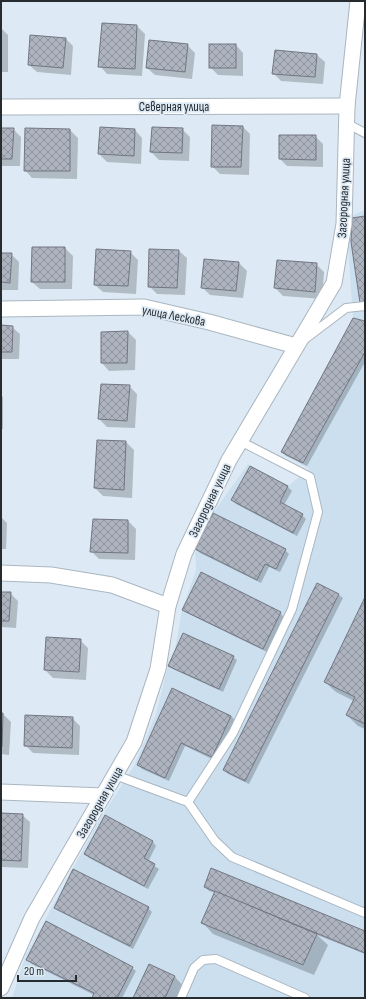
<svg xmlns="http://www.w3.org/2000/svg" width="366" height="999" font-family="'Sofia Sans Condensed',sans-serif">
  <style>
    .built { fill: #ccdfef }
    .shadow { fill: #0003 }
    .building { fill: url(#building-cross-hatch); stroke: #727683 }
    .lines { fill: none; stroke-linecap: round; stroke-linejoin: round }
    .service-casing { stroke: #aab6c0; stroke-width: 10 }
    .minor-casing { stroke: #aab6c0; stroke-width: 17 }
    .service { stroke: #fff; stroke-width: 8 }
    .minor { stroke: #fff; stroke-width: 15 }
    .labels { text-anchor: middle; stroke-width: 3.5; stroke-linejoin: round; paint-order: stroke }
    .street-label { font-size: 13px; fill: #262b2f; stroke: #ddeaf5 }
  </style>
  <defs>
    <pattern id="building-cross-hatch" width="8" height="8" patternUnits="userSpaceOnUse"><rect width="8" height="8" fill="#aeb3c0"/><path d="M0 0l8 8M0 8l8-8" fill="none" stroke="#8d929c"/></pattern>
  </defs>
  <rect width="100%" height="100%" fill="#ddeaf5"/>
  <polygon class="built" points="365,210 365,998 12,998 26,955 97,824 134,766 156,714 168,666 175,649 182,610 196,570 195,549 213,513 248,464 288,486 309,469 281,452 353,319 348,245 351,216"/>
  <g class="shadow">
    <polygon points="137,26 145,34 142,76 107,74 100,66"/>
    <polygon points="1,28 8,35 8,72 1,72"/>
    <polygon points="66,39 73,46 71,75 37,72 29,65"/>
    <polygon points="187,45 195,53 192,79 155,75 147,68"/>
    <polygon points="236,45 243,53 243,76 218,75 210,67"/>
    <polygon points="275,52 317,55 325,62 323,84 281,81 273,73"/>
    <polygon points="242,126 250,134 249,175 220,174 212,166"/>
    <polygon points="1,129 13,129 21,137 20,166 1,166"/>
    <polygon points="182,129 190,137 189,161 159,160 151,152"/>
    <polygon points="70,130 78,138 77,179 32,178 25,170"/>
    <polygon points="135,130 142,138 141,164 107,162 99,154"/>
    <polygon points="315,136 323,144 323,167 287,166 280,159"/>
    <polygon points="65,248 73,256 72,289 40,289 32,282"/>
    <polygon points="179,251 187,258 185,295 157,294 149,286"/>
    <polygon points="130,252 138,260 136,294 103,292 95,285"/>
    <polygon points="1,254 11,254 19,262 18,290 1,290"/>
    <polygon points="205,260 239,263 247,271 243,298 210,295 202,287"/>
    <polygon points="316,264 324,272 322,299 283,296 275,288"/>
    <polygon points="365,322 365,362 307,466 286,456 282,452"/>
    <polygon points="1,326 12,327 20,334 19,359 1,359"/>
    <polygon points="128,332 136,340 135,370 109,371 102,363"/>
    <polygon points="102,385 129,386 137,394 135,428 107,427 99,419"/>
    <polygon points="1,395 3,397 3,429 1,429"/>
    <polygon points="126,442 134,450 132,498 103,496 95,488"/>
    <polygon points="250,467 288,487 292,491 284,505 302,515 306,519 297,536 236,504 232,500"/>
    <polygon points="1,517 7,523 6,549 1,549"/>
    <polygon points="128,521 136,529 135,560 99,559 91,551"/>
    <polygon points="196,549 285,550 289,554 280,572 269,567 261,583 200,553"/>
    <polygon points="1,593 10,593 18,601 16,628 1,627"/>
    <polygon points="339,595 343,598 249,784 228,774 224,770"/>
    <polygon points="365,599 365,729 358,726 347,715 354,701 336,692 325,682"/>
    <polygon points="183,610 280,613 284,617 267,652 187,613"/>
    <polygon points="80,640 88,648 86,680 53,678 45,670"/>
    <polygon points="233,657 237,660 223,692 173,669 169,666"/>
    <polygon points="1,714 3,714 11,722 9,755 1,754"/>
    <polygon points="231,716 235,720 216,761 185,746 169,781 142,769 138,765"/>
    <polygon points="72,718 80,726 79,755 33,753 25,745"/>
    <polygon points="1,814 22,815 30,822 28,868 1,867"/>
    <polygon points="105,817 153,842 156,846 148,862 159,869 148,889 89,858 85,854"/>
    <polygon points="205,887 365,932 365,954 317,935 328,945 314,975 213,934 203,923 215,893 209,891"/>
    <polygon points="55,908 148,908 152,912 133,949 59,911"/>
    <polygon points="28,960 132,968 136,971 122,998 93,998 94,995 32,964"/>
    <polygon points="175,977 185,988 181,998 134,998"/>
  </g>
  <g class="building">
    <polygon points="102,23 137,25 135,69 98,67"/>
    <polygon points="30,35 66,38 63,68 28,65"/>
    <polygon points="149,40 188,44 185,72 146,68"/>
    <rect x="209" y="44" width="27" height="24"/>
    <polygon points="275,50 317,54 315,77 272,74"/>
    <polygon points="212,125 243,126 241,167 211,167"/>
    <polygon points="100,127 135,129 134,156 98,154"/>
    <polygon points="152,127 183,128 182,153 150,152"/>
    <polygon points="1,128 14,128 12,159 1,159"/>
    <polygon points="25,128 70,129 70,171 24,171"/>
    <polygon points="279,135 316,135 316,160 279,159"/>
    <polygon points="365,216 365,302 360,303 351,242 352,218"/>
    <polygon points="32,247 65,247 65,282 31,282"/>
    <polygon points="96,249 131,251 128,286 94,285"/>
    <polygon points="149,249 179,250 177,288 148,287"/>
    <polygon points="1,253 12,253 10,283 1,282"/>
    <polygon points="204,259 239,262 236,291 201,288"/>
    <polygon points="277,260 317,263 315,292 274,288"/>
    <polygon points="353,318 365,321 365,352 303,463 281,452"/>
    <polygon points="1,325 13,326 12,352 1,352"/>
    <polygon points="128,331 127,363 101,363 101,332"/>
    <polygon points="101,384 130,385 127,421 98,419"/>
    <polygon points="97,440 126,441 124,490 94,488"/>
    <polygon points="250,466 288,486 280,502 303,514 293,533 231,500"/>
    <polygon points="213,513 286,549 276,569 265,564 257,580 195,549"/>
    <polygon points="93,519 128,520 128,553 90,552"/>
    <polygon points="201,572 281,612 263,649 182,610"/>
    <polygon points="317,583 339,594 245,781 223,770"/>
    <polygon points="1,592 11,592 9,621 1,621"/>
    <polygon points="365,597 365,724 346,715 355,697 324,682"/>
    <polygon points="183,633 234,656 219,689 168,666"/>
    <polygon points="46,637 81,639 79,672 44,670"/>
    <polygon points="172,688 231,716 212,757 181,743 165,778 137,765"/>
    <polygon points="1,713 3,713 2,747 1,747"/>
    <polygon points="25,715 73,717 72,748 24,746"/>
    <polygon points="1,813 23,814 21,861 1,860"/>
    <polygon points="105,815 153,841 144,858 155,864 144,886 84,854"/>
    <polygon points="211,868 365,931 365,953 204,887"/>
    <polygon points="73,869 149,907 130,946 54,908"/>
    <polygon points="215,891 317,934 303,965 201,923"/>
    <polygon points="46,921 133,967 117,998 92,998 94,993 26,960"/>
    <polygon points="149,964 175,976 165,998 133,998"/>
  </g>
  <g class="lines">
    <defs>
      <g id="service">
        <polyline points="346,123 365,133"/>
        <polyline points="305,339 346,308 365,306"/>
        <polyline points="115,775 188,802 233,733 292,609 318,512 310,477 240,441"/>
        <polyline points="188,802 215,841 232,857 365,913"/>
        <polyline points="181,998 194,968 203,960 216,959 305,998"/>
      </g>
      <g id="minor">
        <polyline points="1,107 347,106"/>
        <polyline points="1,309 144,307 209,322 296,346"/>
        <polyline points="1,573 51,575 112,585 168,606"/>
        <polyline points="1,792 103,796"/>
        <polyline points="1,988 32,918 134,742 158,669 168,606 184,554 229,460 334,283 344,224 347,106 358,1"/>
      </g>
    </defs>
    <use href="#service" class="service-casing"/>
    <use href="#minor" class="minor-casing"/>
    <use href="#service" class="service"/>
    <use href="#minor" class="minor"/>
  </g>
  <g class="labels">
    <g class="street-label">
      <text x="174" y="111">Северная улица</text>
      <text transform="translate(343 198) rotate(-87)" y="5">Загородная улица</text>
      <text transform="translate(174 315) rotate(11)" y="5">улица Лескова</text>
      <text transform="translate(209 500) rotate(-64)" y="5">Загородная улица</text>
      <text transform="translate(99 802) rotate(-60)" y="5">Загородная улица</text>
    </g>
  </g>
  <rect width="366" height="999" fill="none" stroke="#262b2f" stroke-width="4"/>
  <path d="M18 975v6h58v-6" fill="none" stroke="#262b2f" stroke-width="2"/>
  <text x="24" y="975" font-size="12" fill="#262b2f" stroke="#ddeaf5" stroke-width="3" paint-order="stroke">20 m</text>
</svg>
